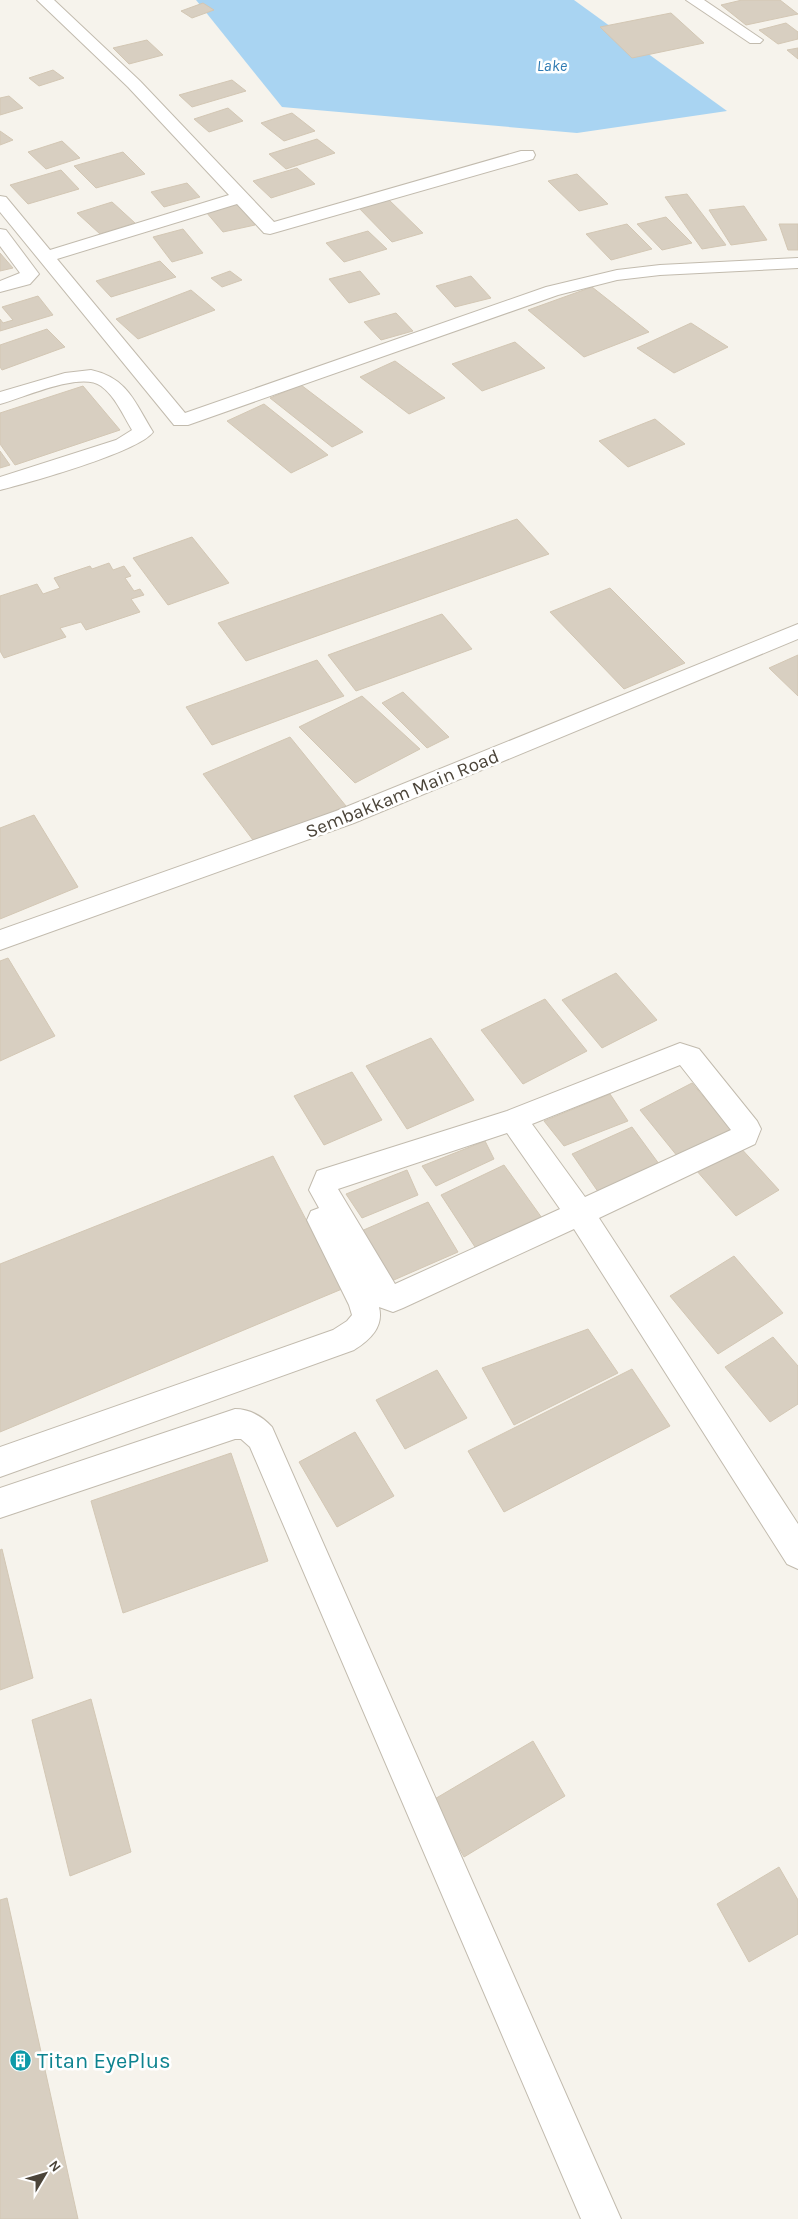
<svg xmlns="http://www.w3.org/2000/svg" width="798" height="2219" font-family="Karla,sans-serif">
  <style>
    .water { fill: #a9d4f2 }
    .building { fill: #d8cfc1; stroke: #d3c7b4 }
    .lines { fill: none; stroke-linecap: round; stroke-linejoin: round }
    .minor-casing { stroke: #c2bbae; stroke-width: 2 }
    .minor { fill: #fff; fill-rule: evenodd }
    .labels { text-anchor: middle; stroke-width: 5; stroke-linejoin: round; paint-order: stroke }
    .far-water-label { font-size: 16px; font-style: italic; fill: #2e7ab2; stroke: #fff }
    .street-label { font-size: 19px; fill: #4b4439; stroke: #fff }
    .near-culture-label { font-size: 22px; fill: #0d838f; stroke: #fff; text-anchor: start }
  </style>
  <rect width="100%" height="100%" fill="#f6f3ec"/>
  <polygon class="water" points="196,0 574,0 727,111 577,133 282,107"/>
  <g class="building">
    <polygon points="742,0 780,0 798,14 746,25 721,5"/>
    <polygon points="203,3 214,10 192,18 181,11"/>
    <polygon points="671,13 704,43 632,58 600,27"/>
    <polygon points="786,23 798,32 798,39 778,44 759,30"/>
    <polygon points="147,40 163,55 129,64 113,48"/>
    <polygon points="798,48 798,59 787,50"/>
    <polygon points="53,70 64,78 39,86 29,78"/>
    <polygon points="232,80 246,91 192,107 179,95"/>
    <polygon points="9,96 23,108 0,115 0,98"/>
    <polygon points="228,108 243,121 209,132 194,119"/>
    <polygon points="292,113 315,131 284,141 261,123"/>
    <polygon points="0,131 13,140 0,145"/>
    <polygon points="317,139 335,153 286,169 269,154"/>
    <polygon points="62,141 80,158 46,169 28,152"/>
    <polygon points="123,152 145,174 96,188 74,166"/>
    <polygon points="297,168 315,184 271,198 253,181"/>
    <polygon points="61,170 79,189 28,204 10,185"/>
    <polygon points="577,174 608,204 579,211 548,181"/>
    <polygon points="187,183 200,197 164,207 151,192"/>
    <polygon points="687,194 726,245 702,249 665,197"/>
    <polygon points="388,199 423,233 392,242 358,207"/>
    <polygon points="112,202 135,223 100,234 77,213"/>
    <polygon points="238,204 255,225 223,232 206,212"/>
    <polygon points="744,206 767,240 731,245 709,210"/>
    <polygon points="666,217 692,243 662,250 637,224"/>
    <polygon points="627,224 652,249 611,260 586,234"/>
    <polygon points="779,224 798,224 798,250 788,250"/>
    <polygon points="183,229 203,253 172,262 153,237"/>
    <polygon points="368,231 387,249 344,262 326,243"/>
    <polygon points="0,253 13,268 0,271"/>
    <polygon points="160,261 176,277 111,297 96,281"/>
    <polygon points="230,271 242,280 222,287 211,278"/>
    <polygon points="360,271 380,294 349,303 329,279"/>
    <polygon points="471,276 491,298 455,307 436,286"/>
    <polygon points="592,287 649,332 584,357 528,310"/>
    <polygon points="191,290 215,310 138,339 116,319"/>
    <polygon points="38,296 53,315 0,331 0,319 3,323 13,320 2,307"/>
    <polygon points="396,313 413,331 381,340 364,322"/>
    <polygon points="691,323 728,347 674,373 637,348"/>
    <polygon points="47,329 65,347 2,370 0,367 0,345"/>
    <polygon points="515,342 545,368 482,391 452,364"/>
    <polygon points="395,361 445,398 409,414 360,377"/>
    <polygon points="301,385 363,432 332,447 270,398"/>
    <polygon points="83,386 120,430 15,465 0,444 0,413"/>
    <polygon points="264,404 328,455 291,473 227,421"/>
    <polygon points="655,419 685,444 628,467 599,441"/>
    <polygon points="0,451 10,465 0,468"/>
    <polygon points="517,519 549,554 246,661 218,623"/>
    <polygon points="192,537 229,583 168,605 133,558"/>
    <polygon points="109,563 113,570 124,566 131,576 125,578 134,591 140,589 144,595 131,599 140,612 86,630 81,622 60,628 66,637 4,658 0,651 0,596 37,584 43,594 60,588 54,578 90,566 92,569"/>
    <polygon points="610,588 685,663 624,689 550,612"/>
    <polygon points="442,614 472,649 356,691 328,655"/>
    <polygon points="798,655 798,696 769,668"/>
    <polygon points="317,660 344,696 212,745 186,707"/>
    <polygon points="403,692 449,737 427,748 382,703"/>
    <polygon points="362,696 420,749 355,783 299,727"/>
    <polygon points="290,737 346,806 256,844 203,774"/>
    <polygon points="34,815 78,887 0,919 0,828"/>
    <polygon points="8,958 55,1036 0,1061 0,961"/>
    <polygon points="616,973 657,1020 602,1048 562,1000"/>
    <polygon points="545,999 587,1051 523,1084 481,1030"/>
    <polygon points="431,1038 474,1100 407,1129 366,1066"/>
    <polygon points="352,1072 382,1120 324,1145 294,1096"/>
    <polygon points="692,1083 731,1129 678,1157 640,1110"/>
    <polygon points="610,1094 628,1121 564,1146 544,1121"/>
    <polygon points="632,1127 662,1168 601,1196 572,1154"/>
    <polygon points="485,1141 494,1159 436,1186 422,1166"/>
    <polygon points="738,1145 779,1190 736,1216 696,1170"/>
    <polygon points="273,1156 342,1289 0,1432 0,1264"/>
    <polygon points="504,1165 542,1218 477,1250 441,1195"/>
    <polygon points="407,1170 418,1195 362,1218 346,1194"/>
    <polygon points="428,1202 458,1252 387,1283 359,1232"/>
    <polygon points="734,1256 783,1313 718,1354 670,1296"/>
    <polygon points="588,1329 618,1373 514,1425 482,1368"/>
    <polygon points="773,1337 798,1366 798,1404 770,1422 725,1367"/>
    <polygon points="632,1369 670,1426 504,1512 468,1451"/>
    <polygon points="437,1370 467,1418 405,1449 376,1400"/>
    <polygon points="355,1432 394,1496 337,1527 299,1462"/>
    <polygon points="231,1453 268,1561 123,1613 91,1501"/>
    <polygon points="2,1549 33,1678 0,1690 0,1550"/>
    <polygon points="91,1699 131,1852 70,1876 32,1720"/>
    <polygon points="533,1741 565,1796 464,1857 433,1800"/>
    <polygon points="779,1867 798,1900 798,1934 749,1962 717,1904"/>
    <polygon points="7,1898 78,2219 0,2219 0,1900"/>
  </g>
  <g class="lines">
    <defs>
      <g id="minor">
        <polygon points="37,0 54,0 140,81 274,222 521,151 533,151 535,155 533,159 270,234 264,233 237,204 57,259 185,413 546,287 617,270 660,265 798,258 798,268 660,275 617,280 558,295 188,425 174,425 0,212 0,196 6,197 50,250 229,195 128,87"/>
        <polygon points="686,0 704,0 763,40 760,43 750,43"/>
        <polygon points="0,229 6,230 39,274 30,284 0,292 0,281 20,273 0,246"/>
        <path d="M91,370C128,378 135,403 153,432C139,452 28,483 0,490V477L116,440L132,430C123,415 115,396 101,386C81,371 23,398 0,404V392L65,373Z"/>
        <polygon points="798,624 798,639 354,823 0,950 0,930 336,811"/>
        <path d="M680,1043L699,1049L757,1121L761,1129L755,1144L599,1218L798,1524V1569L787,1564L574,1229L403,1308L393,1312L379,1307C384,1327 370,1340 354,1350L0,1477V1447L333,1330L347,1321L352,1315L349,1305L307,1220L311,1211L319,1208L309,1190L317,1171L507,1111ZM680,1065L731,1130L585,1197L532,1124ZM507,1133L560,1209L395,1284L338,1189Z"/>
        <path d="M235,1409C249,1409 262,1416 272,1427L621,2219H581L250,1447L241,1439H235L0,1518V1488Z"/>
      </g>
    </defs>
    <use href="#minor" class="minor-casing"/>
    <use href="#minor" class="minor"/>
  </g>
  <defs>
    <symbol id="building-disc" viewBox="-11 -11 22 22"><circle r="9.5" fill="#0f9aa8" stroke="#fff"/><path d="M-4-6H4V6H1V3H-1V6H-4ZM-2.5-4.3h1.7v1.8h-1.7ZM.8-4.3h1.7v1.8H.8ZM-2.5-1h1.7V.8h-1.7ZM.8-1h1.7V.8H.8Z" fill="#fff"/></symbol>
  </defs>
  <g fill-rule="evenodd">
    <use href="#building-disc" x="8" y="2048" width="25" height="25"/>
  </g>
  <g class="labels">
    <g class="far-water-label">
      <text x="552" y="71">Lake</text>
    </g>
    <g class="street-label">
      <text transform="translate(402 793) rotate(-22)" y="7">Sembakkam Main Road</text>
    </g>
    <g class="near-culture-label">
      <text x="37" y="2068">Titan EyePlus</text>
    </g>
  </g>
  <g transform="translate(45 2174) rotate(52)" stroke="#ffffff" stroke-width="4" paint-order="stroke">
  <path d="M0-4L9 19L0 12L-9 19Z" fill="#4b4439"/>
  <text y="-8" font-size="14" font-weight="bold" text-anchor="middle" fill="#4b4439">N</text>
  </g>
</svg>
